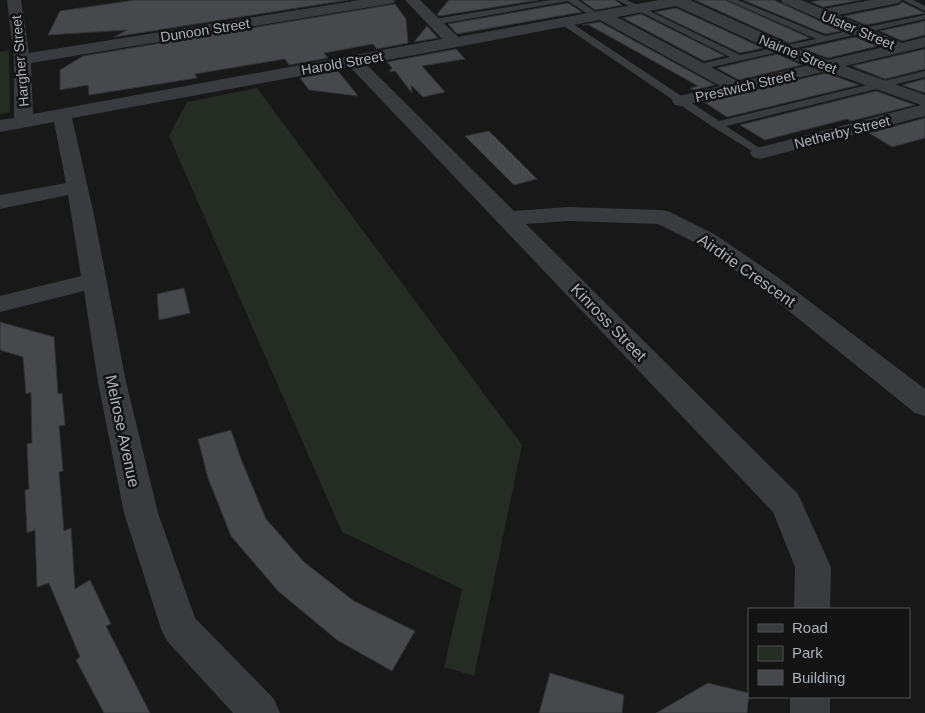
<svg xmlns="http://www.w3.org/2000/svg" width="925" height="713" font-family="Helvetica,sans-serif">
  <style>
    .green { fill: #242c24 }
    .building { fill: #47484c; stroke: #323235 }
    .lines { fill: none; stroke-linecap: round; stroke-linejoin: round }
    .service { fill: #393b3e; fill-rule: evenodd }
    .minor { fill: #393b3e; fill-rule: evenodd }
    .labels { text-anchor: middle; stroke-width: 5; stroke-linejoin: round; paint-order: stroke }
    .far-street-label { font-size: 14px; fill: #abb1b8; stroke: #131314 }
    .street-label { font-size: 16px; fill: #abb1b8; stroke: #131314 }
  </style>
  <rect width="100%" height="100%" fill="#181819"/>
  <g class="green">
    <polygon points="9,50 10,112 0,114 0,52"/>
    <polygon points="257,88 522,445 474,676 444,667 462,589 342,532 169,136 187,102"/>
  </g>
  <g class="building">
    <polygon points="135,0 348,0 114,37 127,30 48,35 60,11"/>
    <polygon points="449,0 539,0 439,16 437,14"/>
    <polygon points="581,0 615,0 622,5 595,10"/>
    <polygon points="695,0 725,0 810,38 789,43"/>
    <polygon points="743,0 774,0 842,31 825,34"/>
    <polygon points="820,0 861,0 823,7 811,2"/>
    <polygon points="902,2 925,13 866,25 844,16 899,5"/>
    <polygon points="568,3 582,12 457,34 448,24"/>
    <polygon points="395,4 406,19 408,43 377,49 373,44 324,53 328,58 289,65 285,59 195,74 197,78 89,95 88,85 60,90 60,70 83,56"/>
    <polygon points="676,8 763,48 740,53 655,12"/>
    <polygon points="641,14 725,56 704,61 623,18"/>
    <polygon points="925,21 925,35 902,41 880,31"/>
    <polygon points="600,22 715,85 694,90 690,88 698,86 589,25 582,25"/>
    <polygon points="427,26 438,38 414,42 419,36"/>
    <polygon points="855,37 878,46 828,58 802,49"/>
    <polygon points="456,49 465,59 422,66 445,92 423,97 411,85 412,93 395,71 389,72 392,68 387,62"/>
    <polygon points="925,49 925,69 885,79 852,66"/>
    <polygon points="777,54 802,65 739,80 717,68"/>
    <polygon points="338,71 358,96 309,90 300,78"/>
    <polygon points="826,73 859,85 727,117 704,102"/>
    <polygon points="925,79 925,93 902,85"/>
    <polygon points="876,91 915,105 851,121 847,119 765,140 740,125"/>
    <polygon points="925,118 925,138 892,147 869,133"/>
    <polygon points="489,131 537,179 514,185 465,136"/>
    <polygon points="184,288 190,313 159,320 157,294"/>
    <polygon points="0,322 54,337 58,394 62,393 65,425 59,426 63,471 59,472 64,531 71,528 75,589 90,580 111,624 106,626 150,713 104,713 76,660 80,657 49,583 37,587 35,530 27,533 25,490 29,489 27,444 32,443 31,392 26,394 23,357 0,350"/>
    <polygon points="231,430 241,459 266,519 304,562 354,601 415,631 392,671 337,640 278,591 231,536 208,478 198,439"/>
    <polygon points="550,673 624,695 622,713 539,713"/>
    <polygon points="708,683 749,693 747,713 656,713"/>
  </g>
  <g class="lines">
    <g class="service">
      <polygon points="551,0 578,0 601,16 594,18 568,1 434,25 430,22 434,19"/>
      <polygon points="617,0 627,0 740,55 816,39 727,0 738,0 825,36 925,15 925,19 699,70 694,67 696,65 730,57"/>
      <polygon points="903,0 913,0 925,6 925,11"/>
      <polygon points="561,20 567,20 719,121 925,71 925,77 726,126 764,151 766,153 760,156 713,127 561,24"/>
    </g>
    <g class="minor">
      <path d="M7,0H21L29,53L360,0H395L393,3L388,4L31,63L33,114L442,39L405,0H420L458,37L659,0H690L803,51L828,60L884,47L783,3L781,0H801L823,9L871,0H901L899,3L894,4L838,15L902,43L925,37V47L845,66L925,95V116L760,159L753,157L750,153L753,149L921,105L826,71L681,106L675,105L672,101L675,97L720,86L600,20L366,64L514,211L568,207L662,210L670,212L714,234L776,276L925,389V416L915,413L758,286L698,244L658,224L568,221L526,224L798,494L831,567L830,609H794L795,567L773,512L350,67L72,118L94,215L126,382L158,513L195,618L274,699L280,713H233L167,641L161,629L124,513L98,382L84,291L0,312V296L81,276L68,195L0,209V195L66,183L54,122L0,132V120L14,118V59ZM676,6L791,59L809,65L739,82L617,17Z"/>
      <rect x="790" y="697" width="40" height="16"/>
    </g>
  </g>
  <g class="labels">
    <g class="far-street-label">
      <text transform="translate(205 30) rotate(-9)" y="5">Dunoon Street</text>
      <text transform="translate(858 30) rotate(23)" y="5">Ulster Street</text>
      <text transform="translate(798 54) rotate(22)" y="5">Nairne Street</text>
      <text transform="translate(20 61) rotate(-95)" y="5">Hargher Street</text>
      <text transform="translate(342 63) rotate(-10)" y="5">Harold Street</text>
      <text transform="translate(745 86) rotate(-13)" y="5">Prestwich Street</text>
      <text transform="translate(842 132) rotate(-14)" y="5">Netherby Street</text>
    </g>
    <g class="street-label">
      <text transform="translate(747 270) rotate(35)" y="6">Airdrie Crescent</text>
      <text transform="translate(609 322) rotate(46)" y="6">Kinross Street</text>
      <text transform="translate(123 431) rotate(78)" y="6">Melrose Avenue</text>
    </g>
  </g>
  <rect x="748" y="608" width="162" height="90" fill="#131314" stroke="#505256"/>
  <rect x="758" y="624" width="25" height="8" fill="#393b3e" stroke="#505256"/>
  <text x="792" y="633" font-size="15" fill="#abb1b8">Road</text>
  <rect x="758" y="646" width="25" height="15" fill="#242c24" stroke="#505256"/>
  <text x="792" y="658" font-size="15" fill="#abb1b8">Park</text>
  <rect x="758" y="670" width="25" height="15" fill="#47484c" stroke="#505256"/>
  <text x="792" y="683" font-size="15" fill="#abb1b8">Building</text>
</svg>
